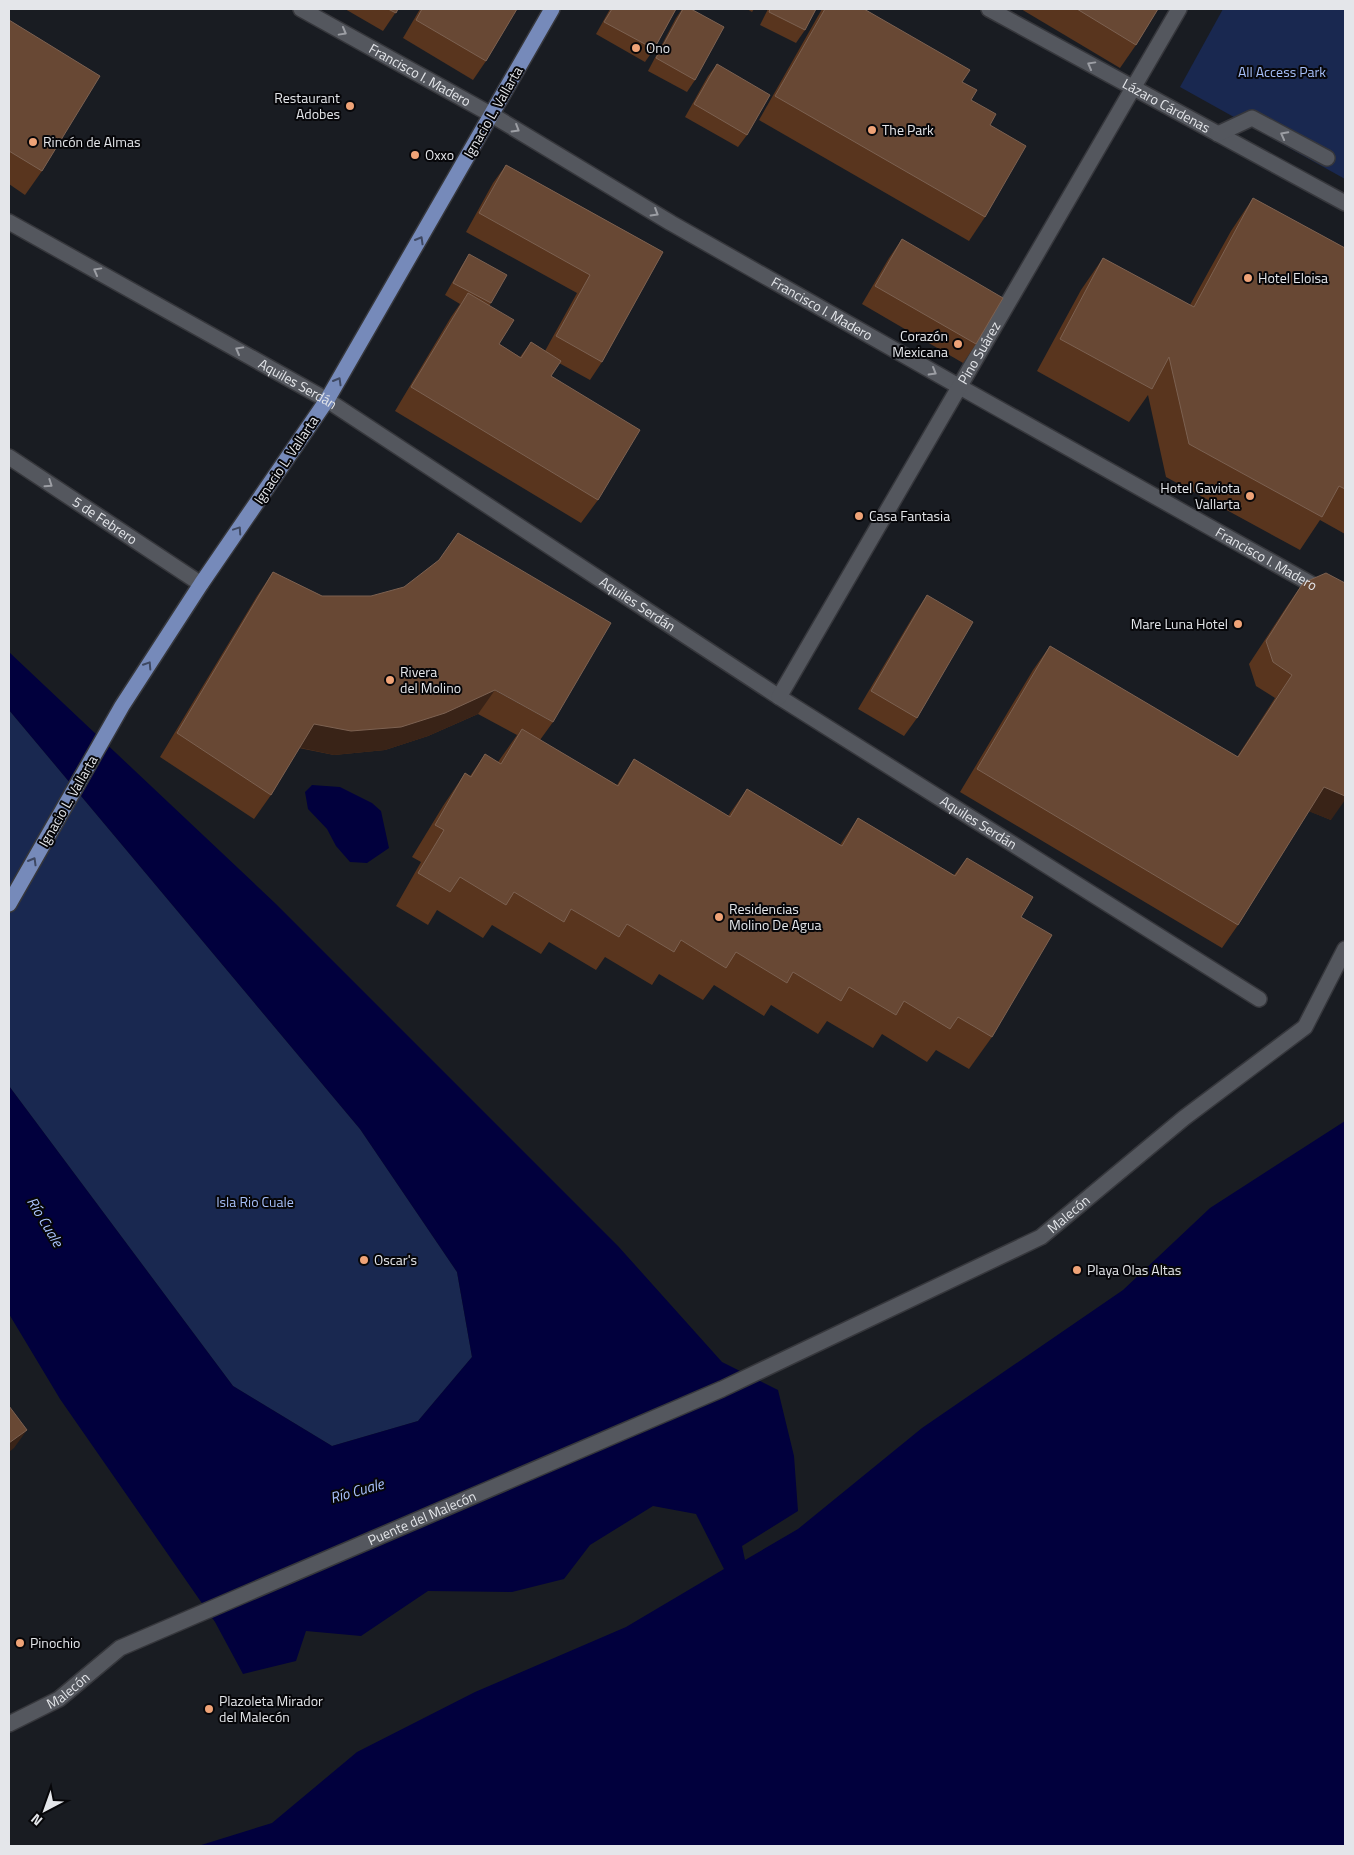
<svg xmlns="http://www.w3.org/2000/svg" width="1354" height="1855" font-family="'Titillium Web',sans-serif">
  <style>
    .green { fill: #192850 }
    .water { fill: #01003d }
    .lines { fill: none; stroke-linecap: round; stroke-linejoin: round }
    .minor-casing { stroke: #36373c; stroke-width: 18 }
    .major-casing { stroke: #36373c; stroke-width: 18 }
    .minor { stroke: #54575e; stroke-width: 15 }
    .major { stroke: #768aba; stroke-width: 15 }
    .wall { fill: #59351e }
    .shaded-wall { fill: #392317 }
    .building { fill: #684834; stroke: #7c6151 }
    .oneway { stroke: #9c9ea4 }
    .oneway2 { stroke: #3e4862 }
    .poi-dot { fill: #efa377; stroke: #060609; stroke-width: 2 }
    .labels { text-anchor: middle; stroke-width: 4; stroke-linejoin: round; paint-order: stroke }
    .poi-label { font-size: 14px; fill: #e4e6ea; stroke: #060609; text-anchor: start }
    .park-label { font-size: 14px; fill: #a6bff9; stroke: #060609 }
    .street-label { font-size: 14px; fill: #e4e6ea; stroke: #060609 }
    .water-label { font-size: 15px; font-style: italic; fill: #aac3fd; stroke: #060609 }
  </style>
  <rect width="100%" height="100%" fill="#191c22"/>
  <g class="green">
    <polygon points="1223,9 1345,9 1345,179 1180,87"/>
    <polygon points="9,710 360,1129 457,1272 472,1357 418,1421 332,1446 233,1386 9,1086"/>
  </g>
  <g class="water">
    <polygon points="9,652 276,904 618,1246 722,1362 778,1390 794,1456 798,1511 742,1546 745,1560 798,1529 922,1428 1123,1290 1210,1208 1345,1121 1345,1846 198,1846 272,1823 357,1752 475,1692 626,1627 724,1569 696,1514 653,1506 590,1545 564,1579 512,1592 428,1591 361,1636 306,1631 296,1661 243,1674 215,1622 60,1399 9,1314 9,1086 233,1386 332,1446 418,1421 472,1357 457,1272 360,1129 9,710"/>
    <polygon points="312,785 340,787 372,803 381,811 389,848 367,863 350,862 336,846 327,829 308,809 305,792"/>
  </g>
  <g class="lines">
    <defs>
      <g id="minor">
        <path id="s1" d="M301,9L492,115L671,223L960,387L1345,603"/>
        <path id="s2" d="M989,9L1345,203"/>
        <polyline points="1218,134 1252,118 1327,158"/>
        <path id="s3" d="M9,222L327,400L779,697L1259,999"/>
        <path id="s4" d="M9,457L201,584"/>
        <path id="s5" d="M779,697L1179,9"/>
        <path id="s6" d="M9,1724L59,1699L120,1648L722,1389L1041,1237L1184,1118L1305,1027L1345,949"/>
      </g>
      <polyline id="major" points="9,904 122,706 201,584 327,400 552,9"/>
    </defs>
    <use href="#minor" class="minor-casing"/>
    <use href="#major" class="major-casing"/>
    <use href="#minor" class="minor"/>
    <use href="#major" class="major"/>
  </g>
  <g class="wall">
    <polygon points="345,9 398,9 383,31"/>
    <polygon points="420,9 517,9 486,61 473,80 403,38"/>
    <polygon points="610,9 676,9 654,49 645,62 596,34"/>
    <polygon points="682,9 691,9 695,80 687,92 648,71 676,18"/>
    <polygon points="747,9 754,9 752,12"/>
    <polygon points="768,9 816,9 805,30 796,43 760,25"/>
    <polygon points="822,9 864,9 971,100 990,125 985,217 969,241 759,120"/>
    <polygon points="1021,9 1158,9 1136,45 1120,68"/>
    <polygon points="9,20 42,171 25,195 9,184"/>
    <polygon points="717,64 747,135 738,147 685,117 708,76"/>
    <polygon points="506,165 663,252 602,362 590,380 559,363 551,376 598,500 581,523 395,411 451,317 460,304 445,295 461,267 469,254 491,303 489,306 499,344 520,357 531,342 545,351 577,293 466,232 493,183"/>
    <polygon points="1253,198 1345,248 1345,534 1320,520 1300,550 1166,477 1148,395 1129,422 1037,371 1081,290 1103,258 1190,305 1231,231"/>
    <polygon points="902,239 976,344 963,363 862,304 889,258"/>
    <polygon points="273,572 322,596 553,722 540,740 617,785 634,759 728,816 747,789 840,845 858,818 954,875 967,858 1021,917 992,1037 969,1069 936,1050 927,1062 882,1034 873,1048 827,1021 818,1034 771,1005 764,1016 714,985 703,1000 659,974 652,985 605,957 596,970 549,942 541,954 492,925 483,938 437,910 428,925 396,906 421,862 412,857 443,806 465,773 470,776 485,754 498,762 517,735 478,714 428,736 385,750 334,755 299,748 271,795 254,819 160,757 257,596"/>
    <polygon points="1303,583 1331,820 1309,811 1238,925 1222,948 960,792 1033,670 1050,646 1237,757 1275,698 1256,686 1249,664 1287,606"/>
    <polygon points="927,595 917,718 904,736 858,709 915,613"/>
  </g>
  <g class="shaded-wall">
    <polygon points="495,690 478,714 428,736 385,750 334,755 297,747 314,724"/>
    <polygon points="1324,787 1345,796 1345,800 1331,820 1308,811"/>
    <polygon points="27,1430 14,1448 9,1452 9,1443"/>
  </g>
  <g class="building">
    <polygon points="388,9 398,9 396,13"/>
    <polygon points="422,9 517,9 486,61 416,20"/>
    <polygon points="612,9 676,9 654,49 604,22"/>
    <polygon points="683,9 691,9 724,27 695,80 656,58"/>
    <polygon points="770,9 816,9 805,30 769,12"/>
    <polygon points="825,9 864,9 970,70 962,82 977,90 971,100 996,114 990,125 1026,146 985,217 775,96"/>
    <polygon points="1077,9 1158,9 1136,45"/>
    <polygon points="9,20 100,76 42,171 9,151"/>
    <polygon points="717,64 770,95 747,135 694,104"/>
    <polygon points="506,165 663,252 602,362 556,336 590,275 479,213"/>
    <polygon points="1253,198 1345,248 1345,489 1339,486 1322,517 1189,444 1169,357 1152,389 1060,339 1103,258 1194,307"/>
    <polygon points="902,239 1003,298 976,344 875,286"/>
    <polygon points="469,254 507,275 491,303 453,283"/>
    <polygon points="468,293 514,320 499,344 521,358 531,342 561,361 551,376 640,430 598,500 411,387"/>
    <polygon points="458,533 611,623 553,722 495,690 445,713 401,727 351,731 314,724 271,795 177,733 273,572 322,596 371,596 404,587 439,560"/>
    <polygon points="1326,573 1345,583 1345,796 1324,787 1238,925 977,769 1050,646 1238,757 1292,675 1273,662 1266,641 1303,583"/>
    <polygon points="927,595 973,622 917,718 871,691"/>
    <polygon points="522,729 618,786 634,759 730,817 747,789 842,846 858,818 955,876 967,858 1033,897 1021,917 1052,935 992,1037 958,1017 950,1029 904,1001 896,1015 849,987 841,1001 793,972 787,983 736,952 726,968 681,940 674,952 627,924 619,937 571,909 564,922 514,892 506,905 460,877 450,892 418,873 444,830 435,825 465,773 471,777 485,754 501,764"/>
    <polygon points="9,1406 27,1430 9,1443"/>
  </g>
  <defs><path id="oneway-chevron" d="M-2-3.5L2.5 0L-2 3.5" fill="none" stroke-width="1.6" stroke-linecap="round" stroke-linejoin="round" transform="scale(1.25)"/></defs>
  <g class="oneway">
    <use href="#oneway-chevron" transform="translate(343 32) rotate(29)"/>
    <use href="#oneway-chevron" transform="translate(1091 65) rotate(-151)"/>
    <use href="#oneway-chevron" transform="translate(516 129) rotate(31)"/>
    <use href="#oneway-chevron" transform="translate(1284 135) rotate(-152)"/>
    <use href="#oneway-chevron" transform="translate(655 213) rotate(31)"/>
    <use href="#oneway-chevron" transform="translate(97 271) rotate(-151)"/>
    <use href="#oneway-chevron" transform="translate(239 350) rotate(-151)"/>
    <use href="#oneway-chevron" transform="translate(933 372) rotate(30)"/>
    <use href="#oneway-chevron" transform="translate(49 484) rotate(34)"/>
  </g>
  <g class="oneway2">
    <use href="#oneway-chevron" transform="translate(420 240) rotate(-60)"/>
    <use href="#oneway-chevron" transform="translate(338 381) rotate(-60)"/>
    <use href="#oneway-chevron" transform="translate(238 530) rotate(-56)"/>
    <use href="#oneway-chevron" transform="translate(148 665) rotate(-57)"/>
    <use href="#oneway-chevron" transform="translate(33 861) rotate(-60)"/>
  </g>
  <g class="poi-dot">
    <circle cx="636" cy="48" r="5"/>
    <circle cx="350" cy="106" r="5"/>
    <circle cx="872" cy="130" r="5"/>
    <circle cx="33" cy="142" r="5"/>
    <circle cx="415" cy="155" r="5"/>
    <circle cx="1248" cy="278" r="5"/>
    <circle cx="958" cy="344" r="5"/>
    <circle cx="1250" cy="496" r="5"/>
    <circle cx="859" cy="516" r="5"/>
    <circle cx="1238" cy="624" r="5"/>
    <circle cx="390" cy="680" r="5"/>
    <circle cx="719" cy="917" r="5"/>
    <circle cx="364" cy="1260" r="5"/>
    <circle cx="1077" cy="1270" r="5"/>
    <circle cx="20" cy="1643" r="5"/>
    <circle cx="209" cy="1709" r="5"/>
  </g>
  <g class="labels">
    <g class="poi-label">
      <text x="646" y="53">Ono</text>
      <text x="340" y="103" text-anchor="end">Restaurant<tspan x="340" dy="16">Adobes</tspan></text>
      <text x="882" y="135">The Park</text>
      <text x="43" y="147">Rincón de Almas</text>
      <text x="425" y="160">Oxxo</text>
      <text x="1258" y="283">Hotel Eloisa</text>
      <text x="948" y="341" text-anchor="end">Corazón<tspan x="948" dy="16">Mexicana</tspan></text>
      <text x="1240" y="493" text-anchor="end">Hotel Gaviota<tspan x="1240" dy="16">Vallarta</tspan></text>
      <text x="869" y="521">Casa Fantasia</text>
      <text x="1228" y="629" text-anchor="end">Mare Luna Hotel</text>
      <text x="400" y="677">Rivera<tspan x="400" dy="16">del Molino</tspan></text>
      <text x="729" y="914">Residencias<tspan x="729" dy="16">Molino De Agua</tspan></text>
      <text x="374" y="1265">Oscar's</text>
      <text x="1087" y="1275">Playa Olas Altas</text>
      <text x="30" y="1648">Pinochio</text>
      <text x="219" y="1706">Plazoleta Mirador<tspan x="219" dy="16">del Malecón</tspan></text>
    </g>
    <g class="park-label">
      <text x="1282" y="77">All Access Park</text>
      <text x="255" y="1207">Isla Rio Cuale</text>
    </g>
    <g class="street-label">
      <text dy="5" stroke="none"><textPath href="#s1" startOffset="136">Francisco I. Madero</textPath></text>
      <text dy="5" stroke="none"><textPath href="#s2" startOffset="202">Lázaro Cárdenas</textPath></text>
      <text transform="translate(493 112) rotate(-60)" y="5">Ignacio L. Vallarta</text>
      <text dy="5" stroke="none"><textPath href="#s1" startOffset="601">Francisco I. Madero</textPath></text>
      <text dy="5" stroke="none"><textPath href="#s5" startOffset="398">Pino Suárez</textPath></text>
      <text dy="5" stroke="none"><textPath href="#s3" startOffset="331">Aquiles Serdán</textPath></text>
      <text transform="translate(286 460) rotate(-56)" y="5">Ignacio L. Vallarta</text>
      <text dy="5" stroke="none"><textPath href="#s4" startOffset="115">5 de Febrero</textPath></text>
      <text dy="5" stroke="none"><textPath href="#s1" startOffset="1111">Francisco I. Madero</textPath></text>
      <text dy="5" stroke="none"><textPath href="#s3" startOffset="736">Aquiles Serdán</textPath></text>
      <text transform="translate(68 801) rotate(-60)" y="5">Ignacio L. Vallarta</text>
      <text dy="5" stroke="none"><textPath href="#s3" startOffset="1141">Aquiles Serdán</textPath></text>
      <text dy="5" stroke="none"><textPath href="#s6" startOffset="1180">Malecón</textPath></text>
      <text dy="5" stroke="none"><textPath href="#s6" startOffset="464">Puente del Malecón</textPath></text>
      <text dy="5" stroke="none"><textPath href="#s6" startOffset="68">Malecón</textPath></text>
    </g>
    <g class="water-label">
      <text transform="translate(45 1222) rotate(59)" y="5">Río Cuale</text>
      <text transform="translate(357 1491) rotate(-16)" y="5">Río Cuale</text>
    </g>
  </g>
  <rect width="1354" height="1855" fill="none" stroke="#e4e6ea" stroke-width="20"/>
  <g transform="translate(45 1810) rotate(221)" stroke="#060609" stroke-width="4" paint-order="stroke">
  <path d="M0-4L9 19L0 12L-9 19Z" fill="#e4e6ea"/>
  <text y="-8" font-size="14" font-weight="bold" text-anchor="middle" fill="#e4e6ea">N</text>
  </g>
</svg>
